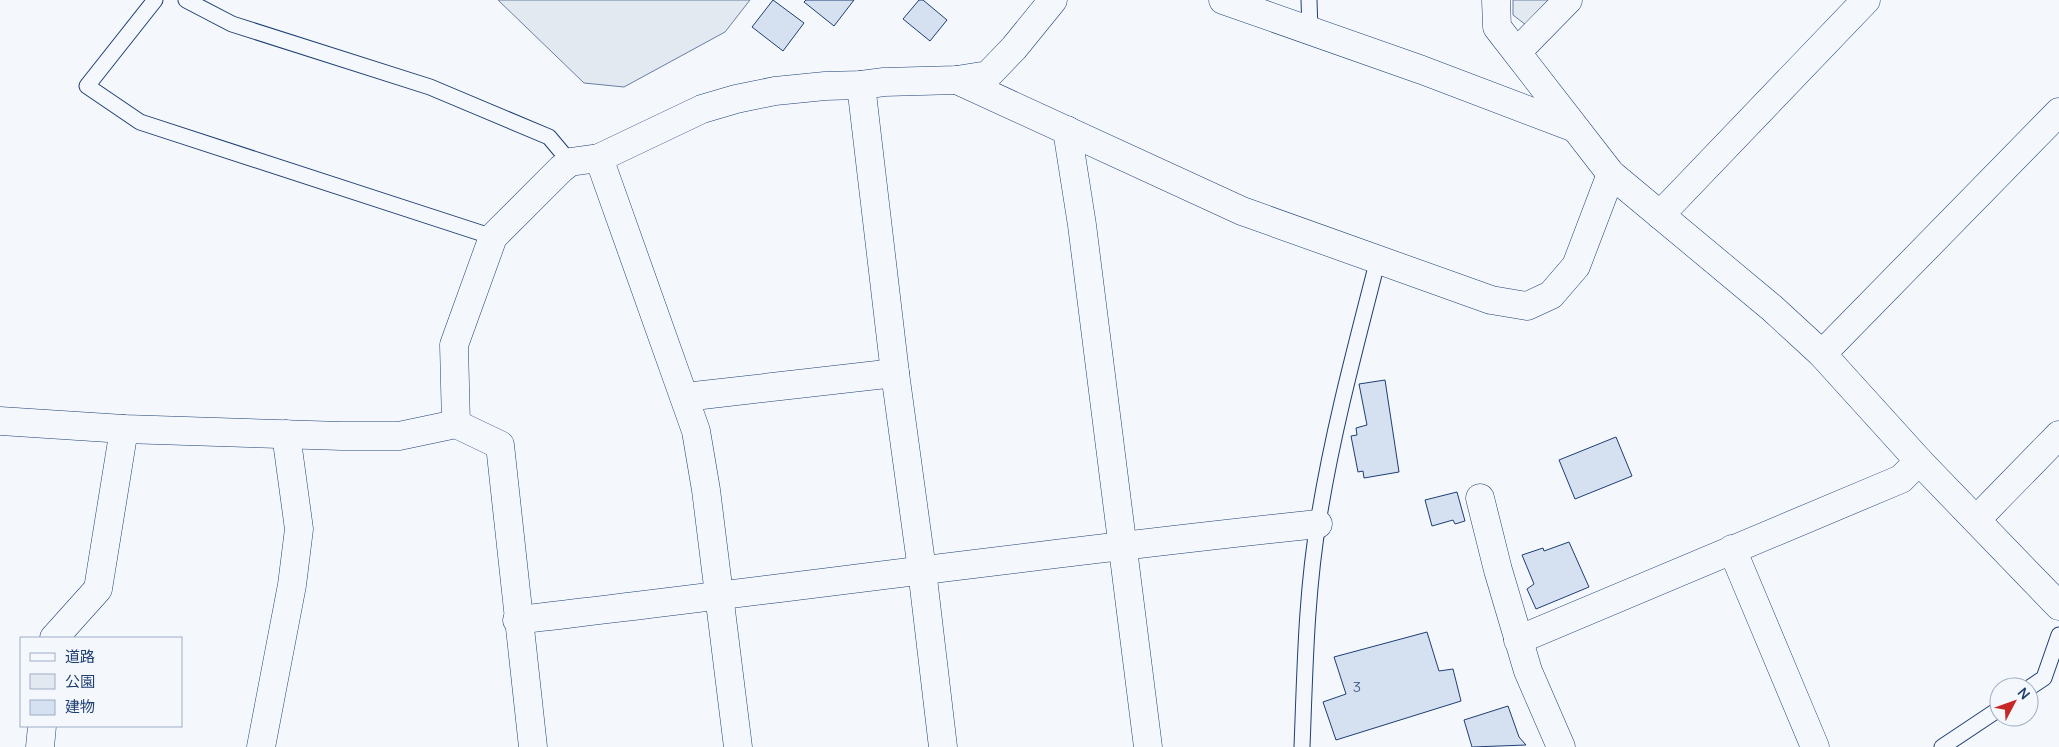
<svg xmlns="http://www.w3.org/2000/svg" width="2059" height="747" font-family="Manrope,'Noto Sans JP',sans-serif">
  <style>
    .green { fill: #e3e9f0; stroke: #687fa3 }
    .building { fill: #d5e0f0; stroke: #1d3f73 }
    .lines { fill: none; stroke-linecap: round; stroke-linejoin: round }
    .service-casing { stroke: #1d3f73; stroke-width: 17 }
    .minor-casing { stroke: #1d3f73; stroke-width: 29 }
    .service { stroke: #f4f7fb; stroke-width: 15 }
    .minor { stroke: #f4f7fb; stroke-width: 28 }
    .labels { text-anchor: middle; stroke-width: 4; stroke-linejoin: round; paint-order: stroke }
    .number-label { font-size: 15px; fill: #4b6792 }
  </style>
  <rect width="100%" height="100%" fill="#f4f7fb"/>
  <g class="green">
    <polygon points="498,0 750,0 725,32 624,87 584,83"/>
    <polygon points="1513,0 1551,0 1526,25 1513,15"/>
  </g>
  <g class="building">
    <polygon points="773,0 804,23 783,51 752,27"/>
    <polygon points="806,0 854,0 834,26 804,2"/>
    <polygon points="919,0 923,0 947,20 930,41 903,19"/>
    <polygon points="1385,380 1399,472 1364,478 1363,471 1358,472 1351,436 1357,435 1356,428 1367,425 1359,384"/>
    <polygon points="1616,437 1632,476 1575,499 1559,460"/>
    <polygon points="1457,492 1465,521 1455,524 1453,520 1432,526 1425,500"/>
    <polygon points="1569,542 1589,587 1536,609 1527,589 1534,584 1522,555 1543,548 1544,551"/>
    <polygon points="1427,632 1439,671 1453,669 1461,701 1336,740 1323,702 1346,694 1334,657"/>
    <polygon points="1508,706 1519,737 1526,745 1472,747 1464,720"/>
  </g>
  <g class="lines">
    <defs>
      <g id="service">
        <polyline points="155,0 87,86 140,122 493,237"/>
        <polyline points="186,0 232,24 430,87 549,137 570,162"/>
        <polyline points="1309,0 1310,31"/>
        <polyline points="2029,688 2044,678 2059,635"/>
        <path d="M1302,747C1305,671 1306,593 1319,517C1333,430 1356,345 1378,259"/>
        <polyline points="1942,747 1999,709"/>
      </g>
      <g id="minor">
        <polyline points="1223,0 1422,70 1572,127"/>
        <polyline points="1496,0 1497,27 1611,174 1772,308 1822,354 1919,461 2059,606"/>
        <polyline points="1517,52 1568,0"/>
        <polyline points="957,80 1242,211 1491,300 1527,306 1551,295 1576,266 1611,174"/>
        <polyline points="861,85 895,373 922,570 943,747"/>
        <polyline points="1067,130 1082,225 1148,747"/>
        <polyline points="599,158 696,431 706,490 738,747"/>
        <polyline points="1660,215 1866,0"/>
        <polyline points="1822,354 2059,112"/>
        <polyline points="685,397 895,373"/>
        <polyline points="0,421 124,429 342,436 399,436 456,424 500,445 533,747"/>
        <polyline points="456,424 454,345 493,237 561,169 570,162 599,158 702,109 736,99 775,91 825,86 861,85 884,82 957,80 988,75 1014,48 1053,0"/>
        <polyline points="1480,498 1498,570 1528,671 1561,747"/>
        <polyline points="1976,520 2059,435"/>
        <polyline points="1732,549 1815,747"/>
        <path d="M517,620C784,589 1050,552 1318,524"/>
        <polyline points="54,638 98,589 124,429"/>
        <polyline points="1518,640 1901,479 1919,461"/>
        <polyline points="40,747 42,726"/>
        <polyline points="261,747 292,585 299,529 286,434"/>
      </g>
    </defs>
    <use href="#service" class="service-casing"/>
    <use href="#minor" class="minor-casing"/>
    <use href="#service" class="service"/>
    <use href="#minor" class="minor"/>
  </g>
  <g class="labels">
    <g class="number-label">
      <text x="1357" y="692">3</text>
    </g>
  </g>
  <rect x="20" y="637" width="162" height="90" fill="#f4f7fb" stroke="#9eadc5"/>
  <rect x="30" y="653" width="25" height="8" fill="#f4f7fb" stroke="#9eadc5"/>
  <text x="65" y="662" font-size="15" fill="#1d3f73">道路</text>
  <rect x="30" y="674" width="25" height="15" fill="#e3e9f0" stroke="#9eadc5"/>
  <text x="65" y="687" font-size="15" fill="#1d3f73">公園</text>
  <rect x="30" y="700" width="25" height="15" fill="#d5e0f0" stroke="#9eadc5"/>
  <text x="65" y="712" font-size="15" fill="#1d3f73">建物</text>
  <g transform="translate(2014 702) rotate(49)"><circle r="24" fill="#f4f7fb" stroke="#9eadc5"/>
  <path d="M0-4L9 19L0 12L-9 19Z" fill="#c62828"/>
  <text y="-8" font-size="14" font-weight="bold" text-anchor="middle" fill="#1d3f73">N</text>
  </g>
</svg>
